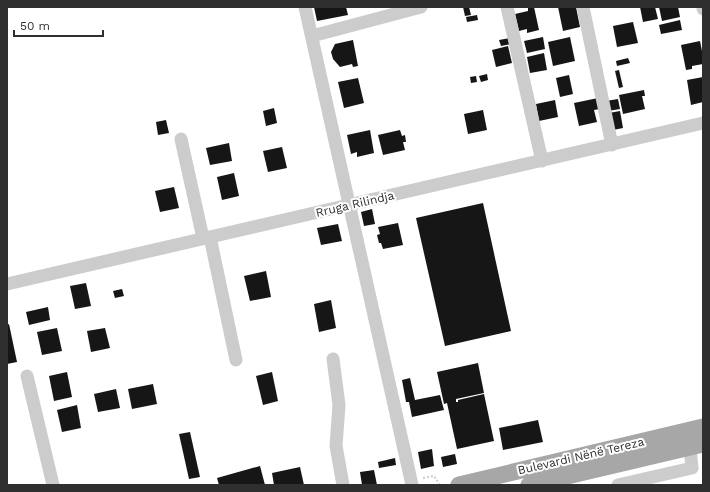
<svg xmlns="http://www.w3.org/2000/svg" width="710" height="492" font-family="'Work Sans',sans-serif">
  <style>
    .building { fill: #161616 }
    .lines { fill: none; stroke-linecap: round; stroke-linejoin: round }
    .path { stroke: #ccc; stroke-width: 2; stroke-dasharray: 2 2; stroke-linecap: butt }
    .minor { stroke: #ccc; stroke-width: 13 }
    .major { stroke: #a7a7a7; stroke-width: 17 }
    .labels { text-anchor: middle; stroke-width: 4; stroke-linejoin: round; paint-order: stroke }
    .street-label { font-size: 12px; fill: #2f2f2f; stroke: #fff }
  </style>
  <rect width="100%" height="100%" fill="#fff"/>
  <g class="building">
    <polygon points="314,7 346,7 348,15 317,21"/>
    <polygon points="463,7 469,7 471,15 465,16"/>
    <polygon points="534,7 539,30 527,33 527,29 519,31 515,14 528,11 528,8"/>
    <polygon points="558,7 576,7 580,27 563,31"/>
    <polygon points="640,7 655,7 658,19 643,22"/>
    <polygon points="659,7 678,7 680,17 662,21"/>
    <polygon points="477,15 478,20 467,22 466,17"/>
    <polygon points="680,20 682,30 661,34 659,25"/>
    <polygon points="633,22 638,43 617,47 613,26"/>
    <polygon points="543,37 545,49 527,53 524,41"/>
    <polygon points="570,37 575,61 553,66 548,42"/>
    <polygon points="510,38 511,44 501,46 499,40"/>
    <polygon points="353,40 358,66 353,67 352,64 340,67 333,59 331,52 335,44"/>
    <polygon points="700,41 703,56 703,64 692,66 692,69 686,70 681,45"/>
    <polygon points="508,46 512,63 496,67 492,50"/>
    <polygon points="544,53 547,70 530,73 527,57"/>
    <polygon points="628,58 630,63 617,66 616,61"/>
    <polygon points="619,70 623,87 619,88 615,71"/>
    <polygon points="487,74 488,80 481,82 479,76"/>
    <polygon points="569,75 573,94 560,97 556,78"/>
    <polygon points="476,76 477,82 471,83 470,77"/>
    <polygon points="703,77 703,102 691,105 687,80"/>
    <polygon points="358,78 364,103 344,108 338,82"/>
    <polygon points="644,90 645,96 642,96 645,109 623,114 619,95"/>
    <polygon points="598,98 600,109 594,110 597,122 579,126 574,103"/>
    <polygon points="618,99 620,109 608,111 606,101"/>
    <polygon points="555,100 558,117 539,121 536,104"/>
    <polygon points="274,108 277,123 266,126 263,111"/>
    <polygon points="483,110 487,130 468,134 464,114"/>
    <polygon points="620,111 623,128 613,130 609,113"/>
    <polygon points="166,120 169,133 158,135 156,122"/>
    <polygon points="370,130 374,153 357,157 357,152 351,154 347,135"/>
    <polygon points="400,130 402,136 405,135 406,142 403,142 405,150 383,155 378,135"/>
    <polygon points="229,143 232,161 210,165 206,148"/>
    <polygon points="282,147 287,168 268,172 263,151"/>
    <polygon points="234,173 239,196 222,200 217,177"/>
    <polygon points="174,187 179,208 160,212 155,191"/>
    <polygon points="483,203 511,331 445,346 416,218"/>
    <polygon points="372,209 375,224 364,226 361,212"/>
    <polygon points="398,223 403,245 383,249 381,243 379,243 377,235 380,234 378,227"/>
    <polygon points="338,224 342,241 321,245 317,228"/>
    <polygon points="266,271 271,297 250,301 244,276"/>
    <polygon points="86,283 91,306 75,309 70,286"/>
    <polygon points="122,289 124,296 115,298 113,291"/>
    <polygon points="331,300 336,328 319,332 314,304"/>
    <polygon points="48,307 50,320 29,325 26,312"/>
    <polygon points="9,324 17,362 7,364 7,325"/>
    <polygon points="57,328 62,351 42,355 37,332"/>
    <polygon points="105,328 110,348 91,352 87,331"/>
    <polygon points="478,363 484,393 456,399 456,402 458,402 458,400 484,394 494,441 457,449 447,403 444,404 437,372"/>
    <polygon points="67,372 72,397 54,401 49,376"/>
    <polygon points="272,372 278,401 263,405 256,376"/>
    <polygon points="410,378 415,400 440,395 444,410 412,417 409,402 406,402 402,380"/>
    <polygon points="153,384 157,404 132,409 128,389"/>
    <polygon points="116,389 120,408 98,412 94,394"/>
    <polygon points="77,405 81,428 62,432 57,410"/>
    <polygon points="538,420 543,442 503,450 499,428"/>
    <polygon points="190,432 200,477 189,479 179,434"/>
    <polygon points="432,449 434,466 421,469 418,452"/>
    <polygon points="455,454 457,464 443,467 441,457"/>
    <polygon points="395,458 396,465 379,468 378,462"/>
    <polygon points="260,466 265,485 219,485 217,478"/>
    <polygon points="300,467 304,485 274,485 272,473"/>
    <polygon points="374,470 377,485 362,485 360,472"/>
  </g>
  <g class="lines">
    <polyline class="path" points="423,478 434,476 440,485"/>
    <g class="minor">
      <polyline points="305,7 412,485"/>
      <polyline points="507,7 542,161"/>
      <polyline points="583,7 612,145"/>
      <polyline points="703,7 703,9"/>
      <polyline points="312,36 421,7"/>
      <polyline points="181,139 203,238"/>
      <polyline points="210,237 236,360"/>
      <polyline points="7,284 703,123"/>
      <polyline points="333,359 339,405 336,446 343,485"/>
      <polyline points="27,376 53,485"/>
      <polyline points="618,485 692,468 690,447"/>
    </g>
    <g class="major">
      <polyline points="459,485 703,427"/>
      <polyline points="529,485 703,444"/>
    </g>
  </g>
  <g class="labels">
    <g class="street-label">
      <text transform="translate(355 204) rotate(-13)" y="4">Rruga Rilindja</text>
      <text transform="translate(581 456) rotate(-13)" y="4">Bulevardi Nënë Tereza</text>
    </g>
  </g>
  <rect width="710" height="492" fill="none" stroke="#2f2f2f" stroke-width="16"/>
  <path d="M14 30v6h89v-6" fill="none" stroke="#2f2f2f" stroke-width="2"/>
  <text x="20" y="30" font-size="12" fill="#2f2f2f" stroke="#ffffff" stroke-width="3" paint-order="stroke">50 m</text>
</svg>
